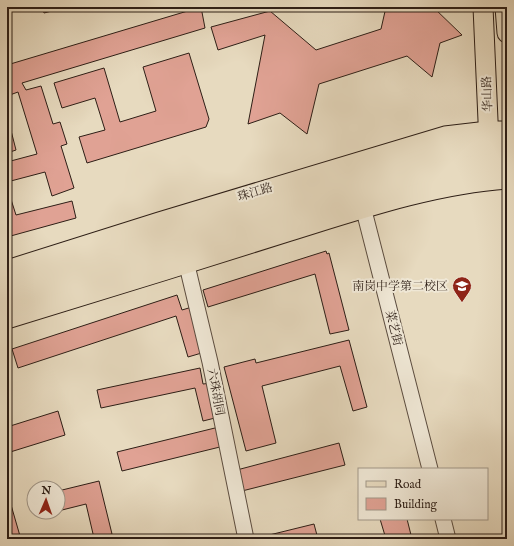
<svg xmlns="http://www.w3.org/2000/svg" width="514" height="546" font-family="'IM FELL English','Noto Serif SC',serif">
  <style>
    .building { fill: #e0a294; stroke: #2d1e16 }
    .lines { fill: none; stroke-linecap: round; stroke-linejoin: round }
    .minor-casing { stroke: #5c4d40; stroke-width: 17 }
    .major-casing { stroke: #2d1e16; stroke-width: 21 }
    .minor { stroke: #efe7d5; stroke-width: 15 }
    .major { stroke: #e7dabf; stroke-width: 19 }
    .labels { text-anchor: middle; stroke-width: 4; stroke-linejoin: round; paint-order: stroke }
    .street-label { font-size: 12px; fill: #2d1e16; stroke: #efe7d5 }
    .poi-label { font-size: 12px; fill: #2d1e16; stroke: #efe7d5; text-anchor: end }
  </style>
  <rect width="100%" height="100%" fill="#e7dabf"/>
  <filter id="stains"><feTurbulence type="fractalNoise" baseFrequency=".005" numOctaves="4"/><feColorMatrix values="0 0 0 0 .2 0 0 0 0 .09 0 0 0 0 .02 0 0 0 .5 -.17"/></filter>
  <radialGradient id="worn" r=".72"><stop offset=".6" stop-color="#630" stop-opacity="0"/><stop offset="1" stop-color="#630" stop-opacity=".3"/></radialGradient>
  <g class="building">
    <polygon points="42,7 67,7 44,13"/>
    <polygon points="201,7 205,28 22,83 26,90 41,86 53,124 60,122 67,144 61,146 74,188 52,196 45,172 7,182 7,162 37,154 18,92 7,96 7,65"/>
    <polygon points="386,7 433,7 462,35 440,43 432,77 407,56 319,84 307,134 280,113 248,124 265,35 218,50 211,27 270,11 316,50 381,29"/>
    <polygon points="189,53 209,119 206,127 87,163 79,137 105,130 95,98 62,108 54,83 104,68 120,122 156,111 143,67"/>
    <polygon points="7,115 16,150 7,153"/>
    <polygon points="7,187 16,215 72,201 76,218 7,237"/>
    <polygon points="326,251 327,254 329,253 349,330 330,334 315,274 208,307 203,290"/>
    <polygon points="177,295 182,310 192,307 205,352 188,357 176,316 18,368 12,349"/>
    <polygon points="349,340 367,407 353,411 340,366 262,386 276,443 246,451 224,367 255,359 256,363"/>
    <polygon points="200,368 203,384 212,383 219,417 203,421 195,388 101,408 97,390"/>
    <polygon points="58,411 65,435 7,453 7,427"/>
    <polygon points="219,427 224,446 122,471 117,452"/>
    <polygon points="339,443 345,465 238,492 233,471"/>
    <polygon points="99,481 112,534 94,538 86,504 58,511 58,491"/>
    <polygon points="7,491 20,536 8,539 7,539"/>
    <polygon points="380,519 407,519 412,539 386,539"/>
    <polygon points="314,524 318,539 253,539"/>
  </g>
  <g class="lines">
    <defs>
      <g id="minor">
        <polyline points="361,199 430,469"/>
        <polyline points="184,253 210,362 246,539"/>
        <polyline points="443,519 448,539"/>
      </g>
      <g id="major">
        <polyline points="483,7 489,143"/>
        <polyline points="505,7 507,33"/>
        <polyline points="7,270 159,222 445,136 488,131 507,131"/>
        <polyline points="7,288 179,233 436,155 507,147"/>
        <path d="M7,302C101,272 195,242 290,213C361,192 432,166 507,162"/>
        <path d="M7,319C99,291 192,262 284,233C355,211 433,184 507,179"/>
      </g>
    </defs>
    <use href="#minor" class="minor-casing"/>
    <use href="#major" class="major-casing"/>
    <use href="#minor" class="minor"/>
    <use href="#major" class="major"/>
  </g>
  <defs>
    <symbol id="school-pin" viewBox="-11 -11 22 30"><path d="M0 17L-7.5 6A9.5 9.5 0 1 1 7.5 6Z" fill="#8f2418" stroke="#efe7d5"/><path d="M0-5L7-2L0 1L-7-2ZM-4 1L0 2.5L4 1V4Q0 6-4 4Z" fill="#fff"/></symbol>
  </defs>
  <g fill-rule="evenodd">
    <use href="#school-pin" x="451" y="275" width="22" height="30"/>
  </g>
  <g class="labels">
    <g class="street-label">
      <text transform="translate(487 94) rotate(-92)" y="4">华山路</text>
      <text transform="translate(255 192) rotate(-17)" y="4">珠江路</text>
      <text transform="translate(394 328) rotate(76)" y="4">菜艺街</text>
      <text transform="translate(216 392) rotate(79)" y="4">六珠胡同</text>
    </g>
    <g class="poi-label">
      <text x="448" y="290">南岗中学第二校区</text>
    </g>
  </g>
  <rect width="514" height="546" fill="none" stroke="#e7dabf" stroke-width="24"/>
  <rect x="8" y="8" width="498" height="530" fill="none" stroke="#2d1e16" stroke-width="2"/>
  <rect x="12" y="12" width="490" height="522" fill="none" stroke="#2d1e16"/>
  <rect x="358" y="468" width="130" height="52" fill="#efe7d5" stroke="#a19789"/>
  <rect x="366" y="481" width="20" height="6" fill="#e7dabf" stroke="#a19789"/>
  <text x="394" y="488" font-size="12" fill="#2d1e16">Road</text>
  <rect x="366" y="498" width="20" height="12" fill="#e0a294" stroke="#a19789"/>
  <text x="394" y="508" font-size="12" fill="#2d1e16">Building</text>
  <g transform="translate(46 500) rotate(2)"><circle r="19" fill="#efe7d5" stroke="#a19789"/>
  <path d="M0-3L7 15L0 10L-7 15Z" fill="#8f2418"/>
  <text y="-6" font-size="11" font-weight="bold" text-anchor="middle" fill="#2d1e16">N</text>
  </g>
  <rect width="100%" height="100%" filter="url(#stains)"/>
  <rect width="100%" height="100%" fill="url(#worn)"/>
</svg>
